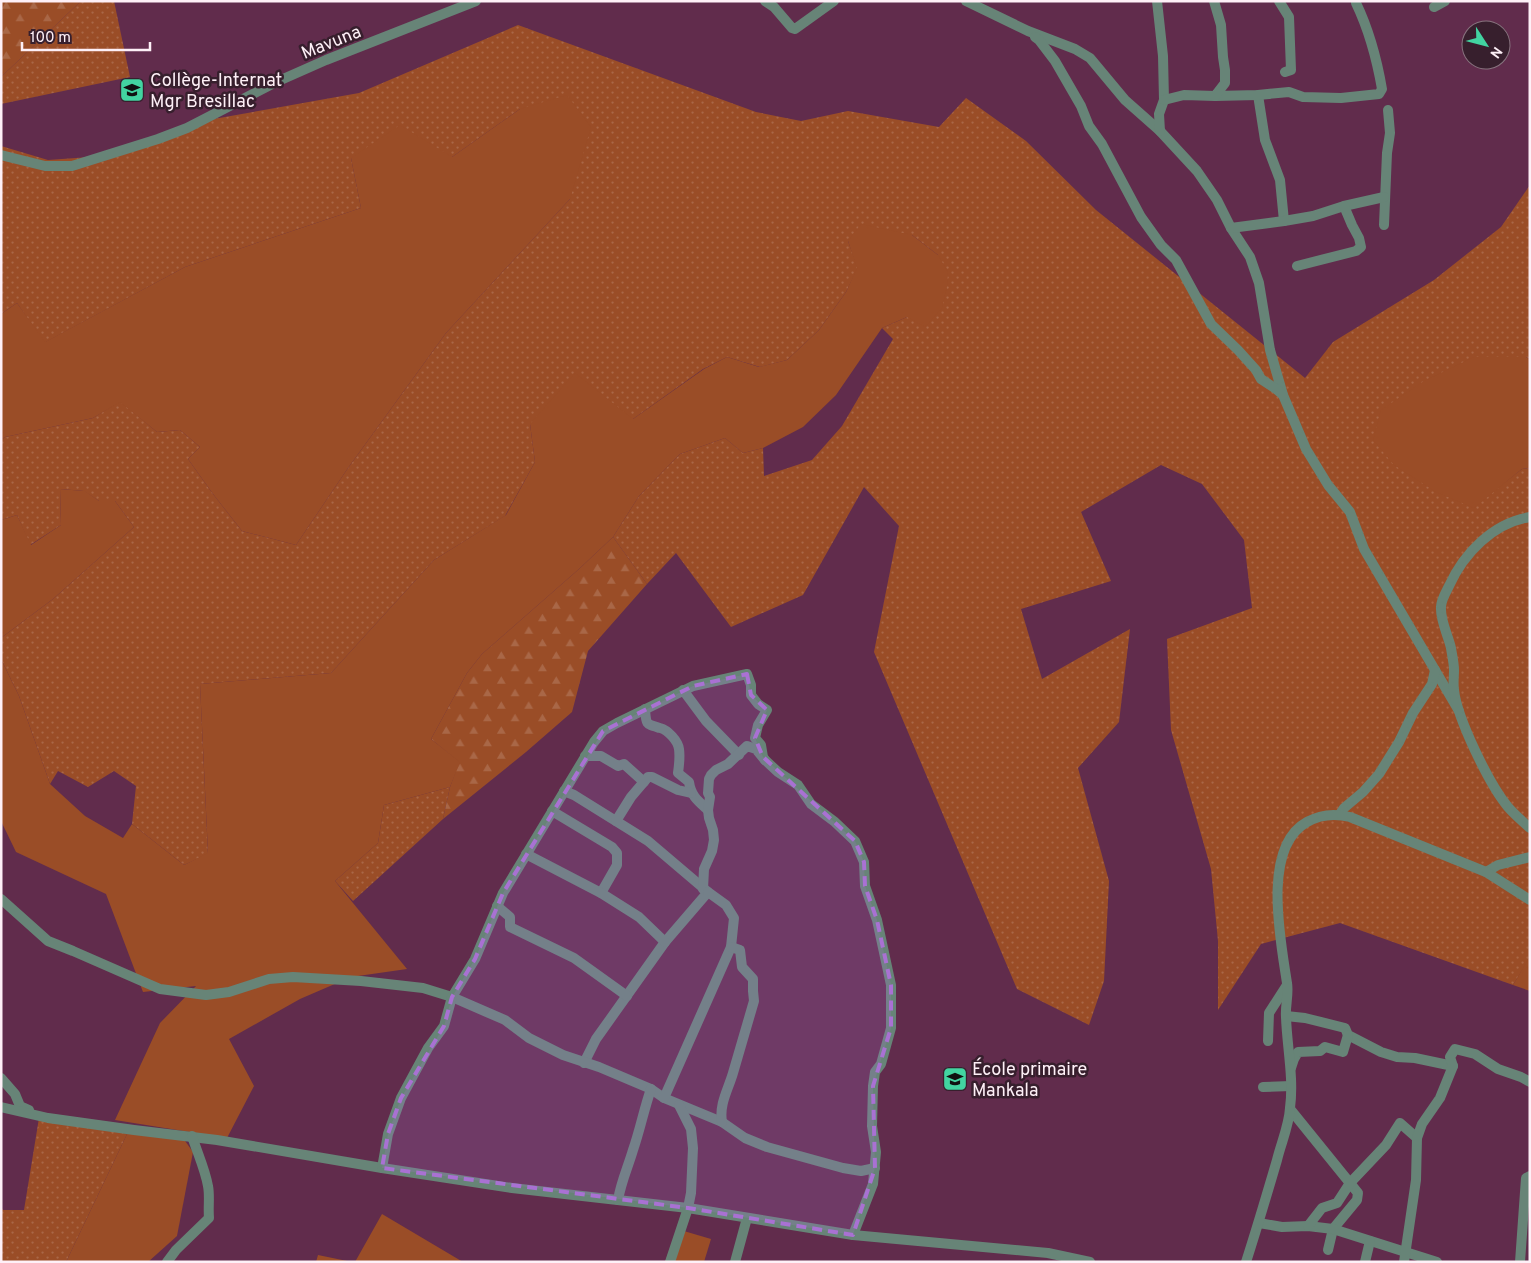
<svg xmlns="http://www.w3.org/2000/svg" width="1531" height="1263" font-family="Overpass,sans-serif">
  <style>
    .grass { fill: url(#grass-dots) }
    .forest { fill: url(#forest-firs) }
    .garden { fill: #9a4d27 }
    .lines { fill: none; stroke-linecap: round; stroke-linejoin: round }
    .minor { stroke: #678477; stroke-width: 10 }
    .marked { fill: #a971d3; fill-opacity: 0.2; stroke: #a971d3; stroke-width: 4; stroke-dasharray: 10 6; stroke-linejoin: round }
    .labels { text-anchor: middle; stroke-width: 5; stroke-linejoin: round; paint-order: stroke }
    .street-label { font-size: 18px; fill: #fef0f7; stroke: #371f2d }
    .poi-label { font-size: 18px; fill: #fef0f7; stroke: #371f2d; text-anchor: start }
  </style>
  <defs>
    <pattern id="grass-dots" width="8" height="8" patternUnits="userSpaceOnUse" patternTransform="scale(1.25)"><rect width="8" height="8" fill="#9a4d27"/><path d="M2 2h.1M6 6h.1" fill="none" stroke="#a96747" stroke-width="1.8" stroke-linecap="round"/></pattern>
    <pattern id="forest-firs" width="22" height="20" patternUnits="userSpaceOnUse" patternTransform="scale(1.25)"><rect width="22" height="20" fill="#9a4d27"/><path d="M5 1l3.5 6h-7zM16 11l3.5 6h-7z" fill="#a96747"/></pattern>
  </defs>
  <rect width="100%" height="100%" fill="#612c4c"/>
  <g class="grass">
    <polygon points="81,1 114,1 130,77 1,104 1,77"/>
    <polygon points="518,25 756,112 801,121 848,111 939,127 966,98 1026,141 1096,210 1305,378 1333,342 1434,280 1501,227 1530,185 1530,359 1526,357 1474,357 1473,507 1522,469 1530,468 1530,958 1513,985 1340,923 1261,944 1218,1010 1218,941 1211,869 1171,730 1167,639 1252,608 1244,540 1202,484 1161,465 1081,512 1111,581 1021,609 1042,679 1130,629 1119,722 1078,768 1109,881 1104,981 1089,1025 1017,989 874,652 899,526 864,487 803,595 731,627 676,553 647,584 613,537 639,496 680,454 725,438 743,453 763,448 764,476 812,460 842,426 893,339 882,328 907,317 938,255 912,235 848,241 858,268 846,292 819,330 787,360 760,367 727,357 703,369 633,419 530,424 535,462 505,516 434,560 331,673 200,684 208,854 184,865 132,824 136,786 114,771 88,787 58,771 50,784 19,696 1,659 1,638 53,599 134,527 115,501 99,501 84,491 60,489 61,525 30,545 17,515 1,520 1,440 5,437 93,418 120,401 157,432 180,430 200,447 188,459 213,494 242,531 296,545 348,468 446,333 570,199 520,109 452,157 351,158 361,208 185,267 44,343 17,303 1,314 1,146 48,160 90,157 208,120 359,93"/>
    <polygon points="450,787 443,819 353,901 335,881 378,843 384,805"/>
    <polygon points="39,1118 128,1132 66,1262 1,1262 1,1207 3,1210 24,1210"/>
  </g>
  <g class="forest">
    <polygon points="1,1 81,1 1,77"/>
    <polygon points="613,537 647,584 588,651 572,712 526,752 443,819 450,787 459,762 431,739 467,673 482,654 579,569"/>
  </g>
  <g class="garden">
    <polygon points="567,95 591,127 570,199 446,333 348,468 296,545 242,531 213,494 188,459 200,447 180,430 157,432 120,402 93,418 5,437 1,440 1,314 17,303 45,342 185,267 361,208 351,158 400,125 452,157 520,109"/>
    <polygon points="861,224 912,235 938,255 948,272 947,286 942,308 925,327 907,317 882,328 836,395 803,427 763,448 743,453 725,438 680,454 639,496 613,537 579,569 482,654 467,673 431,739 460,762 450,787 384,805 378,843 335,881 407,969 351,977 300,999 229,1039 254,1086 227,1138 115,1120 160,1023 196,986 143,992 106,894 16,852 1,821 1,659 19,696 50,784 85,816 123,838 132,824 184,865 208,853 200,684 331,673 434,560 506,515 535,462 530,424 575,373 633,419 704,369 727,357 759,367 787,360 819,330 846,292 857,268 848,241"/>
    <polygon points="1474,357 1526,357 1530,359 1530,468 1522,469 1474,508 1436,492 1394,465 1373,440 1381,410 1424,381"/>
    <polygon points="60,489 85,491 99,501 115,501 134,527 53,599 1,638 1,520 17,515 31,545 61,525"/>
    <polygon points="1529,958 1530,958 1530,991 1513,985"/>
    <polygon points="128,1132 183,1138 193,1152 177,1236 148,1262 66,1262"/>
    <polygon points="382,1214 463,1262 355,1262"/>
    <polygon points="677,1229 711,1239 704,1262 665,1262"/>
    <polygon points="318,1255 352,1262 316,1262"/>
  </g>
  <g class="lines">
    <g class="minor">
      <polyline points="765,1 774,7 792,28 795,29 834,1"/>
      <polyline points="966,1 1028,31 1075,49 1090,58 1125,100 1160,131 1197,171 1217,200 1231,228 1250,257 1259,283 1270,350 1283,395 1306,449 1328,485 1350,512 1364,549 1459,711"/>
      <polyline points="1157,1 1163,56 1164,100 1159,114 1160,131"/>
      <polyline points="1279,1 1289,17 1291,70 1285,72"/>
      <polyline points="1434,7 1445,1"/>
      <polyline points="1035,37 1039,40 1055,61 1081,106 1089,126 1102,144 1141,217 1161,245 1176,260 1211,324 1238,350 1256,370 1261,379 1276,389 1283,395"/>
      <polyline points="1258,95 1265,140 1280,180 1284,221"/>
      <path d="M1215,96L1258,95L1289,92L1303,97L1341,98L1379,94L1382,89C1377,60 1369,30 1356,3"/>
      <polyline points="1164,100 1184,95 1215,96 1225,83 1225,70 1223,57 1221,25 1214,1"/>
      <polyline points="1,155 45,166 72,166 158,139 187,128 274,83 326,60 476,1"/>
      <polyline points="1384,225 1387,153 1390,133 1388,110"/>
      <polyline points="1231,228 1284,221 1313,216 1344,206 1384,197"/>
      <polyline points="1297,266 1356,251 1361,247 1359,238 1352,225 1344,206"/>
      <path d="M1530,517C1493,523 1464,553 1449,586C1446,592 1441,600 1441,607C1440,620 1448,635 1451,648C1452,655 1454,663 1454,670C1454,677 1453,683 1454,690C1457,718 1489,784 1508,807C1514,814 1522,821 1530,828"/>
      <polyline points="683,690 706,721 739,755"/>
      <path d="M645,709C646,725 646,724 660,728C668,730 678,741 679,749C680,756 679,766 678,773L689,782C691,796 698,801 708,810"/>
      <polyline points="585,756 601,756 618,766 624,764 644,782"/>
      <polyline points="564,791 574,795 648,841 708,892 665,942 596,1039 584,1063"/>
      <polyline points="552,811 612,847 617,853 617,865 601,893"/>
      <polyline points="1340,814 1344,808 1363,792 1379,774 1399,742 1413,713 1432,684 1435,670"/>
      <polyline points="616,821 631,797 648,777 652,777 678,790 691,793"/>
      <polyline points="526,854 601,893 639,917 665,942"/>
      <polyline points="1486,872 1498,865 1530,857"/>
      <polyline points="703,889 704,869 712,851 714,840 713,830 709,818 708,810 710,797 708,793 709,779 711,775 716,770 728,764 747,746 756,749 765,760 778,772 798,785 811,804 835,822 855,841 864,862 865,886 877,920 891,985 891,1028 881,1064 875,1072 873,1086 872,1126 876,1152 873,1184 853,1235"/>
      <polyline points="1,899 48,941 73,951 160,989 206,995 229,992 269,979 293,977 361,981 423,988 452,997 505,1020 529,1038 563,1055 599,1067 651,1089 664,1098 722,1122 745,1138 767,1147 843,1168 861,1171 875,1168"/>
      <polyline points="497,906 510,917 510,927 574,958 627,996"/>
      <polyline points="1286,1016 1305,1018 1345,1028 1348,1035 1381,1052 1397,1057 1415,1058 1453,1066"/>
      <polyline points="1268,1041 1269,1013 1287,985"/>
      <polyline points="1291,1068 1294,1059 1298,1052 1320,1051 1325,1047 1343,1052 1348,1035"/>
      <polyline points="1,1078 15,1094 20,1106 29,1110"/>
      <polyline points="1263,1087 1291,1086"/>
      <polyline points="664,1098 731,947 734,918 726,905 708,892"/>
      <polyline points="1,1107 48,1118 134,1130 217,1140 382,1168 512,1188 688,1208 853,1235 1048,1253 1090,1262"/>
      <polyline points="1290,1109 1358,1193 1357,1200 1333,1229 1328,1250"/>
      <path d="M722,1122C719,1104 728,1090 733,1073C740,1049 747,1025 754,1001L753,991V979L742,967L740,950L731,947"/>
      <polyline points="382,1168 388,1134 401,1098 428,1048 444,1026 452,997 475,959 503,893 594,742 603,731 617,723 693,686 747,674 751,685 751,695 758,704 767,710 758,725 755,738 761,745 763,757 765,760"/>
      <path d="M618,1200C621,1182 628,1167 633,1150C640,1130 644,1109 651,1089"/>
      <polyline points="1259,1223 1282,1227 1308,1226 1333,1229 1437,1262"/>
      <polyline points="1308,1226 1322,1208 1337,1203 1350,1183 1386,1145 1400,1123 1417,1138"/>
      <path d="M167,1262L176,1250L209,1218C208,1207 210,1196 208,1186C205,1169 197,1152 192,1136"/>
      <polyline points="670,1262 688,1208 691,1193 693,1148 691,1129 679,1105"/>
      <polyline points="735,1262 747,1218"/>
      <path d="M1246,1262C1257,1228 1267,1194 1277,1160C1281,1143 1289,1126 1290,1108C1294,1078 1287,1047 1286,1017C1285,1006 1289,994 1287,983C1281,942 1261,847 1307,822C1321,814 1334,813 1350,817L1486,872L1530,900"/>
      <polyline points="1365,1262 1370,1241"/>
      <polyline points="1404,1262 1416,1180 1417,1138 1422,1124 1440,1098 1453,1066 1450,1057 1455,1049 1475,1054 1498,1069 1521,1077 1530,1082"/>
      <polyline points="1520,1262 1526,1178 1530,1176"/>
    </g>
  </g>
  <path class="marked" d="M747,674L751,695L767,710L755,738L763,757L855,841L864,862L865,886L877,920L891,985V1028L873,1086L875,1168L853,1235L688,1208L382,1168L388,1134L401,1098L444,1026L452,997L475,959L503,893L603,731L693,686Z"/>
  <defs>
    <symbol id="school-square" viewBox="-11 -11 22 22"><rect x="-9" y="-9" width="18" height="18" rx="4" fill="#42d4a1" stroke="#371f2d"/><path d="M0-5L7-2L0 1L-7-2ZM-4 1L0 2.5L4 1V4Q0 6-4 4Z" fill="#111"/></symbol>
  </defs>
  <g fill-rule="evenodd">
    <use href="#school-square" x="118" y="76" width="28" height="28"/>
    <use href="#school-square" x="941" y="1065" width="28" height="28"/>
  </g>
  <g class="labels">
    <g class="street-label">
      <text transform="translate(331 42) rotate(-22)" y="6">Mavuna</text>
    </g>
    <g class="poi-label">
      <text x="150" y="86">Collège-Internat<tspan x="150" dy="21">Mgr Bresillac</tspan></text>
      <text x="972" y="1075">École primaire<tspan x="972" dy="21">Mankala</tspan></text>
    </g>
  </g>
  <rect width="1531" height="1263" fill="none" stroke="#fef0f7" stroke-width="5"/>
  <g transform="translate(1486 45) rotate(126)"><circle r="24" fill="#371f2d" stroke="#87737e"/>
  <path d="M0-4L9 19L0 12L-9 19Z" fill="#42d4a1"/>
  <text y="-8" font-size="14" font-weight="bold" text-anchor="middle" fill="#fef0f7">N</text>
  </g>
  <path d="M22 42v8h128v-8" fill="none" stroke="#fef0f7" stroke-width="2.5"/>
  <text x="30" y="42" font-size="15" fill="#fef0f7" stroke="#371f2d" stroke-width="4" paint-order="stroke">100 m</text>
</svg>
